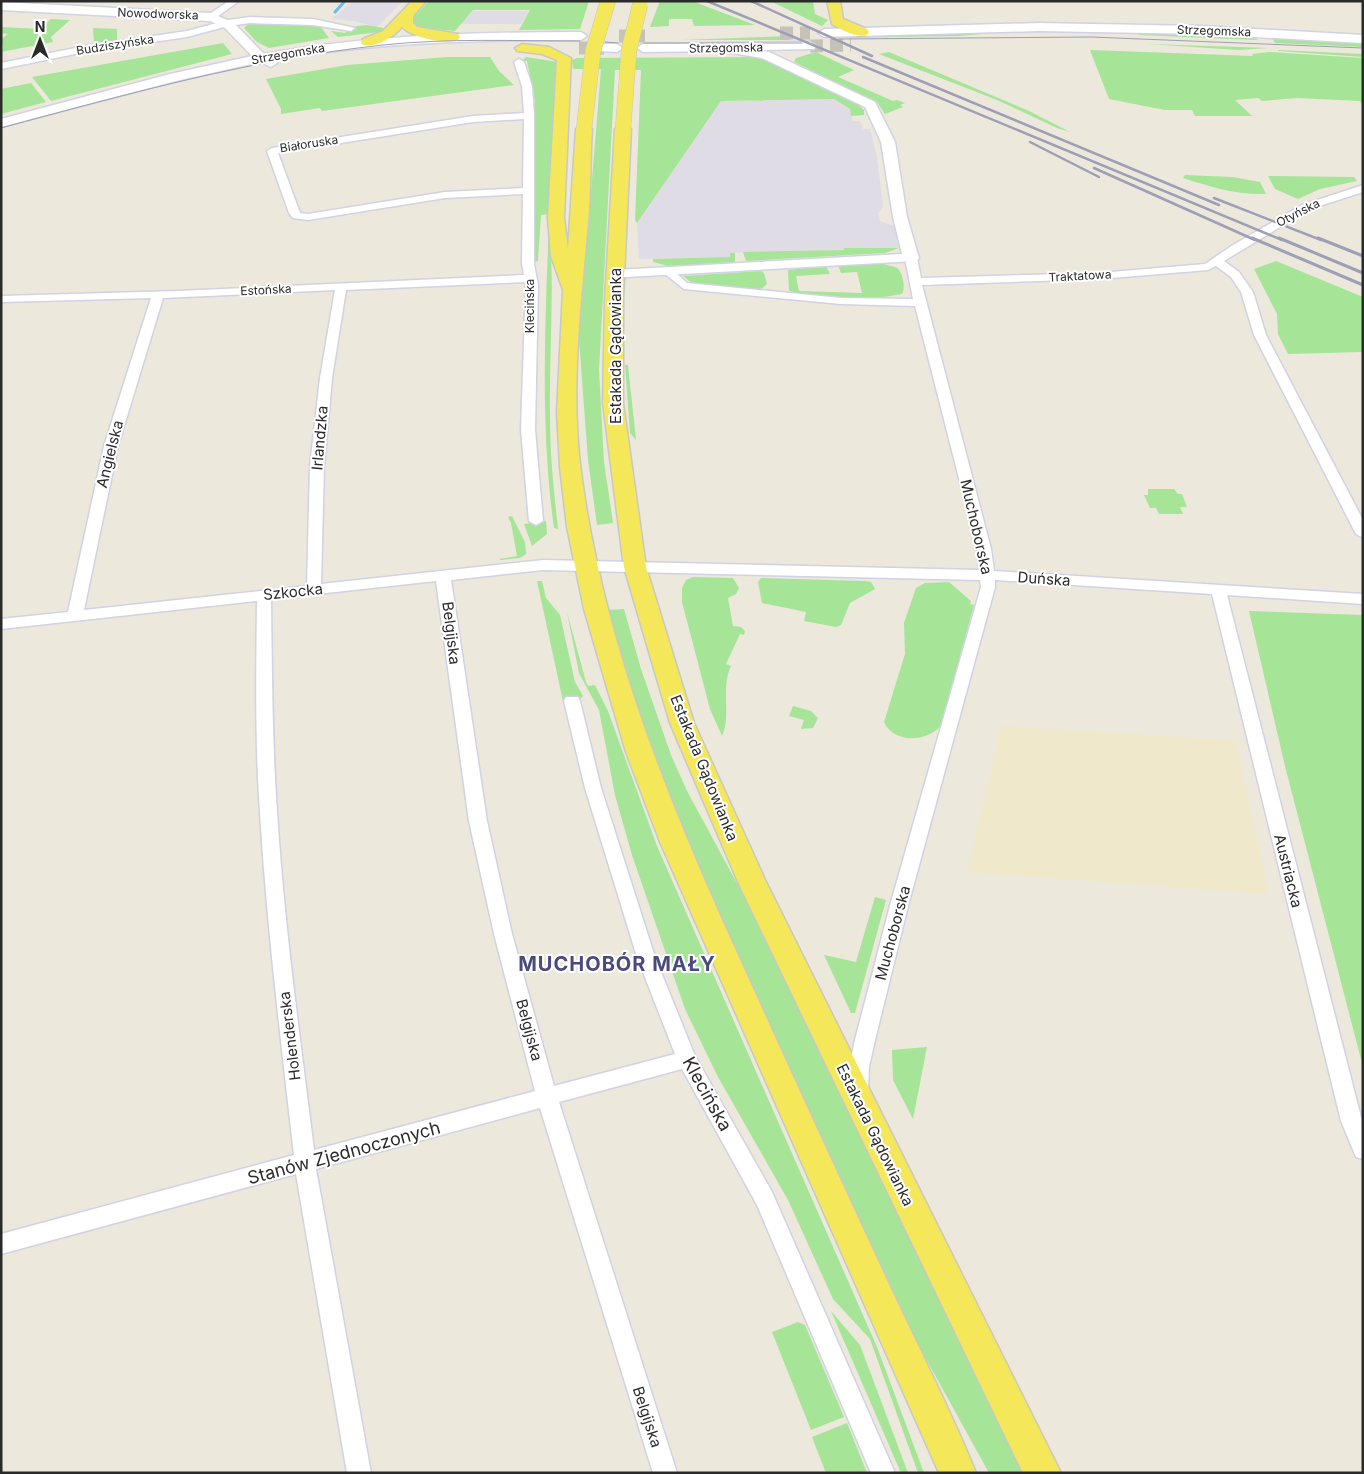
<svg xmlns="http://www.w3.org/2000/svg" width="1364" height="1474" font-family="Inter,sans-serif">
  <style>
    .industrial { fill: #e0dce5 }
    .education { fill: #efe8cb }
    .green { fill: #a6e497 }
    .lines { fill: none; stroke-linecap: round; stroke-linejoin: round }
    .stream { stroke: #6cbaf1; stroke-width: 3 }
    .secondary-tunnel { stroke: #c5c2b8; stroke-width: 13; stroke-dasharray: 13 7; stroke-linecap: butt }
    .street-casing { stroke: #d1d2e3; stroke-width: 3 }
    .secondary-casing { stroke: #d1d2e3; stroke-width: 3 }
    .primary-casing { stroke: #c8c8c8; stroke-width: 3 }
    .street { fill: #fff; fill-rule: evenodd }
    .secondary { fill: #fff; fill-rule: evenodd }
    .primary { fill: #f4e75a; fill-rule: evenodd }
    .tram { stroke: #9e9eb5; stroke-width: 1 }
    .rail-far1 { stroke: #9e9eb5; stroke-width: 2.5 }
    .rail { stroke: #9e9eb5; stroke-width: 3 }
    .primary-bridge-casing { stroke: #c8c8c8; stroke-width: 16; stroke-linecap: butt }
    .primary-bridge { stroke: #f4e75a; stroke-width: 15 }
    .labels { text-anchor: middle; stroke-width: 4; stroke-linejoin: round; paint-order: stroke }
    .far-street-label { font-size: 12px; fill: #2a2a2a; stroke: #fff }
    .street-label { font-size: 15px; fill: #2a2a2a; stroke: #fff }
    .near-street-label { font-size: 18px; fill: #2a2a2a; stroke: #fff }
    .district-label { font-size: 20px; font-weight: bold; letter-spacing: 1px; fill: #494b7c; stroke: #fff }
  </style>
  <rect width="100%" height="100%" fill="#ece8dc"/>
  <g class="industrial">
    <polygon points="353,1 403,1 377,27 354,21 332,19"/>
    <polygon points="473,11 529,11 521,24 461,24"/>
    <polygon points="834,99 850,109 852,121 860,121 863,129 870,129 877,157 883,206 878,214 880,221 894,226 899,248 731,253 731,257 639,259 637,223 721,101"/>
  </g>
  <polygon class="education" points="1001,726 1235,740 1269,894 967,872"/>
  <g class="green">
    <polygon points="429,1 589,1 580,29 519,30 530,10 473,10 455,31 414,27 411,20"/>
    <polygon points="660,1 692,1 755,25 694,26 692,19 669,19 669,26 650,27"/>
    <polygon points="770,1 813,1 815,14 828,20 822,26"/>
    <polygon points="51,19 70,20 51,37 53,42 1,52 3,48 1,39 8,34 1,33 1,27 40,29"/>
    <polygon points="249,23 313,25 321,27 329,38 269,48 257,42 244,28"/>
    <polygon points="367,25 384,28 379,32 338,37 331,31 345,33 357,26"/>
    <polygon points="93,28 117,29 117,41 94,44"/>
    <polygon points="1003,32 960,36 836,38 834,35"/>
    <polygon points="1143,33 1251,35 1258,40 1138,35"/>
    <polygon points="1257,35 1363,43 1363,47 1275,43 1273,39 1261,38"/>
    <polygon points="790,36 790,40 683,40"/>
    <polygon points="223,43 232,54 51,101 32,77"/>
    <polygon points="1147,44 1269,48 1239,50"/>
    <polygon points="1090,50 1253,56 1252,54 1270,52 1363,58 1363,107 1360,101 1297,98 1262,101 1258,98 1235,100 1252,116 1195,116 1192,110 1165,110 1109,99"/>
    <polygon points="1278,50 1363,54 1363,57 1278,51"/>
    <polygon points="816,52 854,70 838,77 893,101 897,100 905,103 900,105 903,107 885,114 877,102 794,62 796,58"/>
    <polygon points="889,52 1029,111 1070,132 1057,128 997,100 879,54"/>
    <polygon points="447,57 490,57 499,71 514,85 322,111 320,108 281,114 281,109 266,79 347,65"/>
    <polygon points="526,57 558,62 549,214 541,215 538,261 535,262 535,101 527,61 522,61"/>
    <polygon points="763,57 855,102 864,110 864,115 851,116 850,109 834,99 721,101 637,223 635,220 641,70 615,70 599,370 604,462 613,523 597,525 588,460 579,339 601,69 573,69 572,60 577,58"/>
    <polygon points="31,83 46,102 1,114 1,89"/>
    <path d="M1185,175L1232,177L1260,182L1266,194C1236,195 1211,187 1183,178Z"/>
    <polygon points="1268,176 1354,177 1357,181 1320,189 1298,199 1275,189"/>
    <path d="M549,222C555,287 549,352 550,417C550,455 554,492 558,529L554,528C540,427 545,324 549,222Z"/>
    <polygon points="844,248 899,248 885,253 746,261 743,252 844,250"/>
    <polygon points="730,253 735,253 735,262 668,266 653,262 653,259 730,257"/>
    <polygon points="1276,261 1363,297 1363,352 1288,354 1278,334 1277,314 1254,269"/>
    <path d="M882,263C886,266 892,265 897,268C903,272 906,289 902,294L884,297V299C866,299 800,300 789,290L788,270L826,266L830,274L796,276L799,291L862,293L857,272L841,273L838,265Z"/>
    <polygon points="761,271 764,273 767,284 760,290 693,284 683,276"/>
    <polygon points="625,365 628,365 636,440 630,433"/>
    <polygon points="1148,489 1174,489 1178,494 1182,494 1187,507 1180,507 1183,514 1159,514 1156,508 1150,508 1144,495 1148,495"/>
    <polygon points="512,516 525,542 526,554 520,558 501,560 499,559 517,556 511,523 508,517"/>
    <polygon points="546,521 547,534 532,546 524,524"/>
    <path d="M693,577L733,578L739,588L736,594L728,598L733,626L741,627L745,631L744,635L740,634L726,664L731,666C720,689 732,715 722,736L710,709L682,602V588L686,580Z"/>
    <polygon points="761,578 864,581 871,582 875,589 850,603 841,625 836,627 804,621 806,612 762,603 758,582"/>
    <polygon points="537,581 542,581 546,598 560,615 575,682 583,696 581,698 563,701"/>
    <path d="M949,582L971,601L970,604L974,605L941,726C926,742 894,744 884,722L905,654L904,623L916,588L925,583Z"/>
    <polygon points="624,609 641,669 671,755 687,791 746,900 1023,1473 989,1473 920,1348 735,952 658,776 606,610"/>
    <polygon points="1249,611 1363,615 1363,1067 1285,766"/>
    <polygon points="567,612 586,682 588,686 595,685 608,711 657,846 877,1347 924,1473 918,1473 870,1339 833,1299 788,1200 718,1077 685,1009 632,855 615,795 599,710 579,673"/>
    <polygon points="793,706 811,711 818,718 813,728 801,729 804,720 789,716"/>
    <polygon points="875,897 886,900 855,1013 851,1013 824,955 856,962"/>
    <polygon points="927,1047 913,1119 893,1080 892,1050"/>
    <polygon points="831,1311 860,1345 908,1473 901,1473"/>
    <polygon points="798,1322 805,1325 844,1417 811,1430 772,1332"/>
    <polygon points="847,1423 867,1473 826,1473 812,1437"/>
  </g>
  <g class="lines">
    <polyline class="stream" points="335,12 345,1"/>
    <g class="secondary-tunnel">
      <polyline points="780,33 810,33"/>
      <polyline points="619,36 645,36"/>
      <polyline points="810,46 851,45"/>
      <polyline points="579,48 604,48"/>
    </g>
    <defs>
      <g id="street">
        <polygon points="229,1 239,1 214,19 208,19 208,15"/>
        <polygon points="250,17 313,19 355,28 351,31 313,25 250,23 228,26 187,37 85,52 1,69 1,63 85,46 187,31 228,20"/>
        <path d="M519,59L524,62L532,86L534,116V264L538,285L535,430L543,521L536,525L529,521L521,430L526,282L346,290L332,378L324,466L321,584L543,560L979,570L977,549L915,306L841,304L684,289L665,274V270H673L687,283L841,298L913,299L905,258L907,256H915L917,258L921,278L1099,273L1205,264L1233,245L1302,205L1363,185V192L1310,209L1224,261L1239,272L1253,292L1266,335L1363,520V538L1356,534L1254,335L1241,292L1231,277L1216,266L1208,270L1099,279L922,285L991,549L994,571L1363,594V604L1227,595L1363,1125V1159L1356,1157L1341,1121L1212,594L995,580V587L909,902L875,1040L869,1067L868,1091L865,1097L858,1100L851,1097L848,1091L849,1067L855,1040L891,902L981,587L980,580L543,570L451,580L487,821L512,934L554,1086L675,1054L637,957L585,788L564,701L566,697H578L580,701L601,788L655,957L695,1056L772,1192L895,1473H871L757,1205L682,1069L559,1102L677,1473H653L540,1108L316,1169L371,1473H347L296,1174L1,1254V1234L294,1155C281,1041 267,928 260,813C255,742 256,672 257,601L1,629V619L68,612L104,446L151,298L1,302V296L178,291L524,275L522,264L523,194L445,198L308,220L293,218L289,213L267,151L272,148L473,116L524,113L522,86L514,62ZM524,119L523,188L445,192L308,214L300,213L278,153L473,122ZM335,290L320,378L310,466L307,586L84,610L118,446L163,298ZM436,581L469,821L494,934L535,1091L314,1150C300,1037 284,925 277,811C272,741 272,670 271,599Z"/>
      </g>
      <g id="secondary">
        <path d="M1,2L211,13L234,23L264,54C370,35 474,32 581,32L587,36L581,40C478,40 376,42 274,60L277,63L271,67L260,62L176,81L1,127V119L170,74L252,56L225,28L210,21L1,10Z"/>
        <polygon points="1039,23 1202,26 1363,35 1363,43 1202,34 1039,31 824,37 818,33 824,29"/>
        <polygon points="810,42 816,46 814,49 759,50 769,52 875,102 895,142 907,217 919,258 916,261 609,278 607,275 609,272 615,270 902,254 893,217 881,142 865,107 762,58 720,51 643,52 637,48 643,44"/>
        <polygon points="604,44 617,44 623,48 617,52 600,51 598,48"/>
      </g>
      <g id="primary">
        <path d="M412,1H426L413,16V23L417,27L458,34L460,37L458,40C443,44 413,38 402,27C393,37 377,48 363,45L361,42L363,39L383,31Z"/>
        <path d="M827,1H840L843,19L867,29L869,32L867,35C855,38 842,30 832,24Z"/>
        <path d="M522,44L549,47L571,58L564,218L568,249L576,129L584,124L592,129C590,160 591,191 588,222C581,304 570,389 581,472C603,641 667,799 737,953C788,1066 840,1179 892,1291C920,1351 951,1411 976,1473H939L660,842L626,752L584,609L567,527L560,467L557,412L563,290L551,256L548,218L557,60L542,54L517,51L515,48Z"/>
        <polygon points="623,124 631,129 623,299 623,403 646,567 694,723 766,882 1061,1473 1023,1473 738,882 670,723 624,567 603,403 605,299 615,129"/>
      </g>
    </defs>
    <use href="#street" class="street-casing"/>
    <use href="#secondary" class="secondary-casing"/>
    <use href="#primary" class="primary-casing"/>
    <use href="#street" class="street"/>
    <use href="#secondary" class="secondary"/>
    <use href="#primary" class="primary"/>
    <g class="tram">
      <polyline points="839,39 1091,37 1363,48"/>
      <polyline points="605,42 618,43"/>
      <polyline points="644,43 802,43"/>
      <path d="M1,128C127,94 253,59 383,45C448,38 514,41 580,41"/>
    </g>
    <g class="rail-far1">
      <polyline points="707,1 1282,240"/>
      <polyline points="751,1 872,56"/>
      <polyline points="863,57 1219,205"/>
      <polyline points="1030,142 1099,177"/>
      <polyline points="1094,168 1255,240"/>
      <polyline points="1214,198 1321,240"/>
    </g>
    <g class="rail">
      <polyline points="1252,238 1363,285"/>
      <polyline points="1279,238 1363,273"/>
      <polyline points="1318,238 1363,256"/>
    </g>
    <defs>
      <g id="primary-bridge">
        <polyline points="584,129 593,51 608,1"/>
        <polyline points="623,129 629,50 640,5"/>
      </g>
    </defs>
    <use href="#primary-bridge" class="primary-bridge-casing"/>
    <use href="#primary-bridge" class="primary-bridge"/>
  </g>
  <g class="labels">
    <g class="far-street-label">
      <text transform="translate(158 14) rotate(2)" y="4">Nowodworska</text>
      <text transform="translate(1214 31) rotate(2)" y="4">Strzegomska</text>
      <text transform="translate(115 45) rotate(-9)" y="4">Budziszyńska</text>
      <text transform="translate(726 48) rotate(-1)" y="4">Strzegomska</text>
      <text transform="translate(288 54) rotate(-10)" y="4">Strzegomska</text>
      <text transform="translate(309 144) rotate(-9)" y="4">Białoruska</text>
      <text transform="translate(1298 213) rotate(-27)" y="4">Otyńska</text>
      <text transform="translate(1080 276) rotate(-3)" y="4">Traktatowa</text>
      <text transform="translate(266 290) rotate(-3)" y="4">Estońska</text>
      <text transform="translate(530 306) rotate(-90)" y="4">Klecińska</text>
    </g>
    <g class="street-label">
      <text transform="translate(616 346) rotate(-90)" y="5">Estakada Gądowianka</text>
      <text transform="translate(320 438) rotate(-85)" y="5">Irlandzka</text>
      <text transform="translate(110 454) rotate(-76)" y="5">Angielska</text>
      <text transform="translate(976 527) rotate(77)" y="5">Muchoborska</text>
      <text transform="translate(1044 579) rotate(4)" y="5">Duńska</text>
      <text transform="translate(293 592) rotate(-6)" y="5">Szkocka</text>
      <text transform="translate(451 633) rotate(83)" y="5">Belgijska</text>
      <text transform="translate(704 768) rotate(68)" y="5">Estakada Gądowianka</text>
      <text transform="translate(1288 871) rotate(76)" y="5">Austriacka</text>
      <text transform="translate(893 933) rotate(-75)" y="5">Muchoborska</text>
      <text transform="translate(529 1030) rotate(75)" y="5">Belgijska</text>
      <text transform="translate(290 1036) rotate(-97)" y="5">Holenderska</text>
      <text transform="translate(875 1135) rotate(64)" y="5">Estakada Gądowianka</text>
      <text transform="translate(647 1417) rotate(72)" y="5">Belgijska</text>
    </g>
    <g class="near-street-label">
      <text transform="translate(707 1094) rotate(61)" y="6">Klecińska</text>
      <text transform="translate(344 1153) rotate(-15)" y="6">Stanów Zjednoczonych</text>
    </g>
    <g class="district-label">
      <text x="617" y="971">MUCHOBÓR MAŁY</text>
    </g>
  </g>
  <rect width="1364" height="1474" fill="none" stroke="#2a2a2a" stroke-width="5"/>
  <g transform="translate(40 40)" stroke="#ffffff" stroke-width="4" paint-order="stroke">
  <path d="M0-4L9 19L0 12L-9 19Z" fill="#2a2a2a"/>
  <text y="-8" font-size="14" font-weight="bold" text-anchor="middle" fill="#2a2a2a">N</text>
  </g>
</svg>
